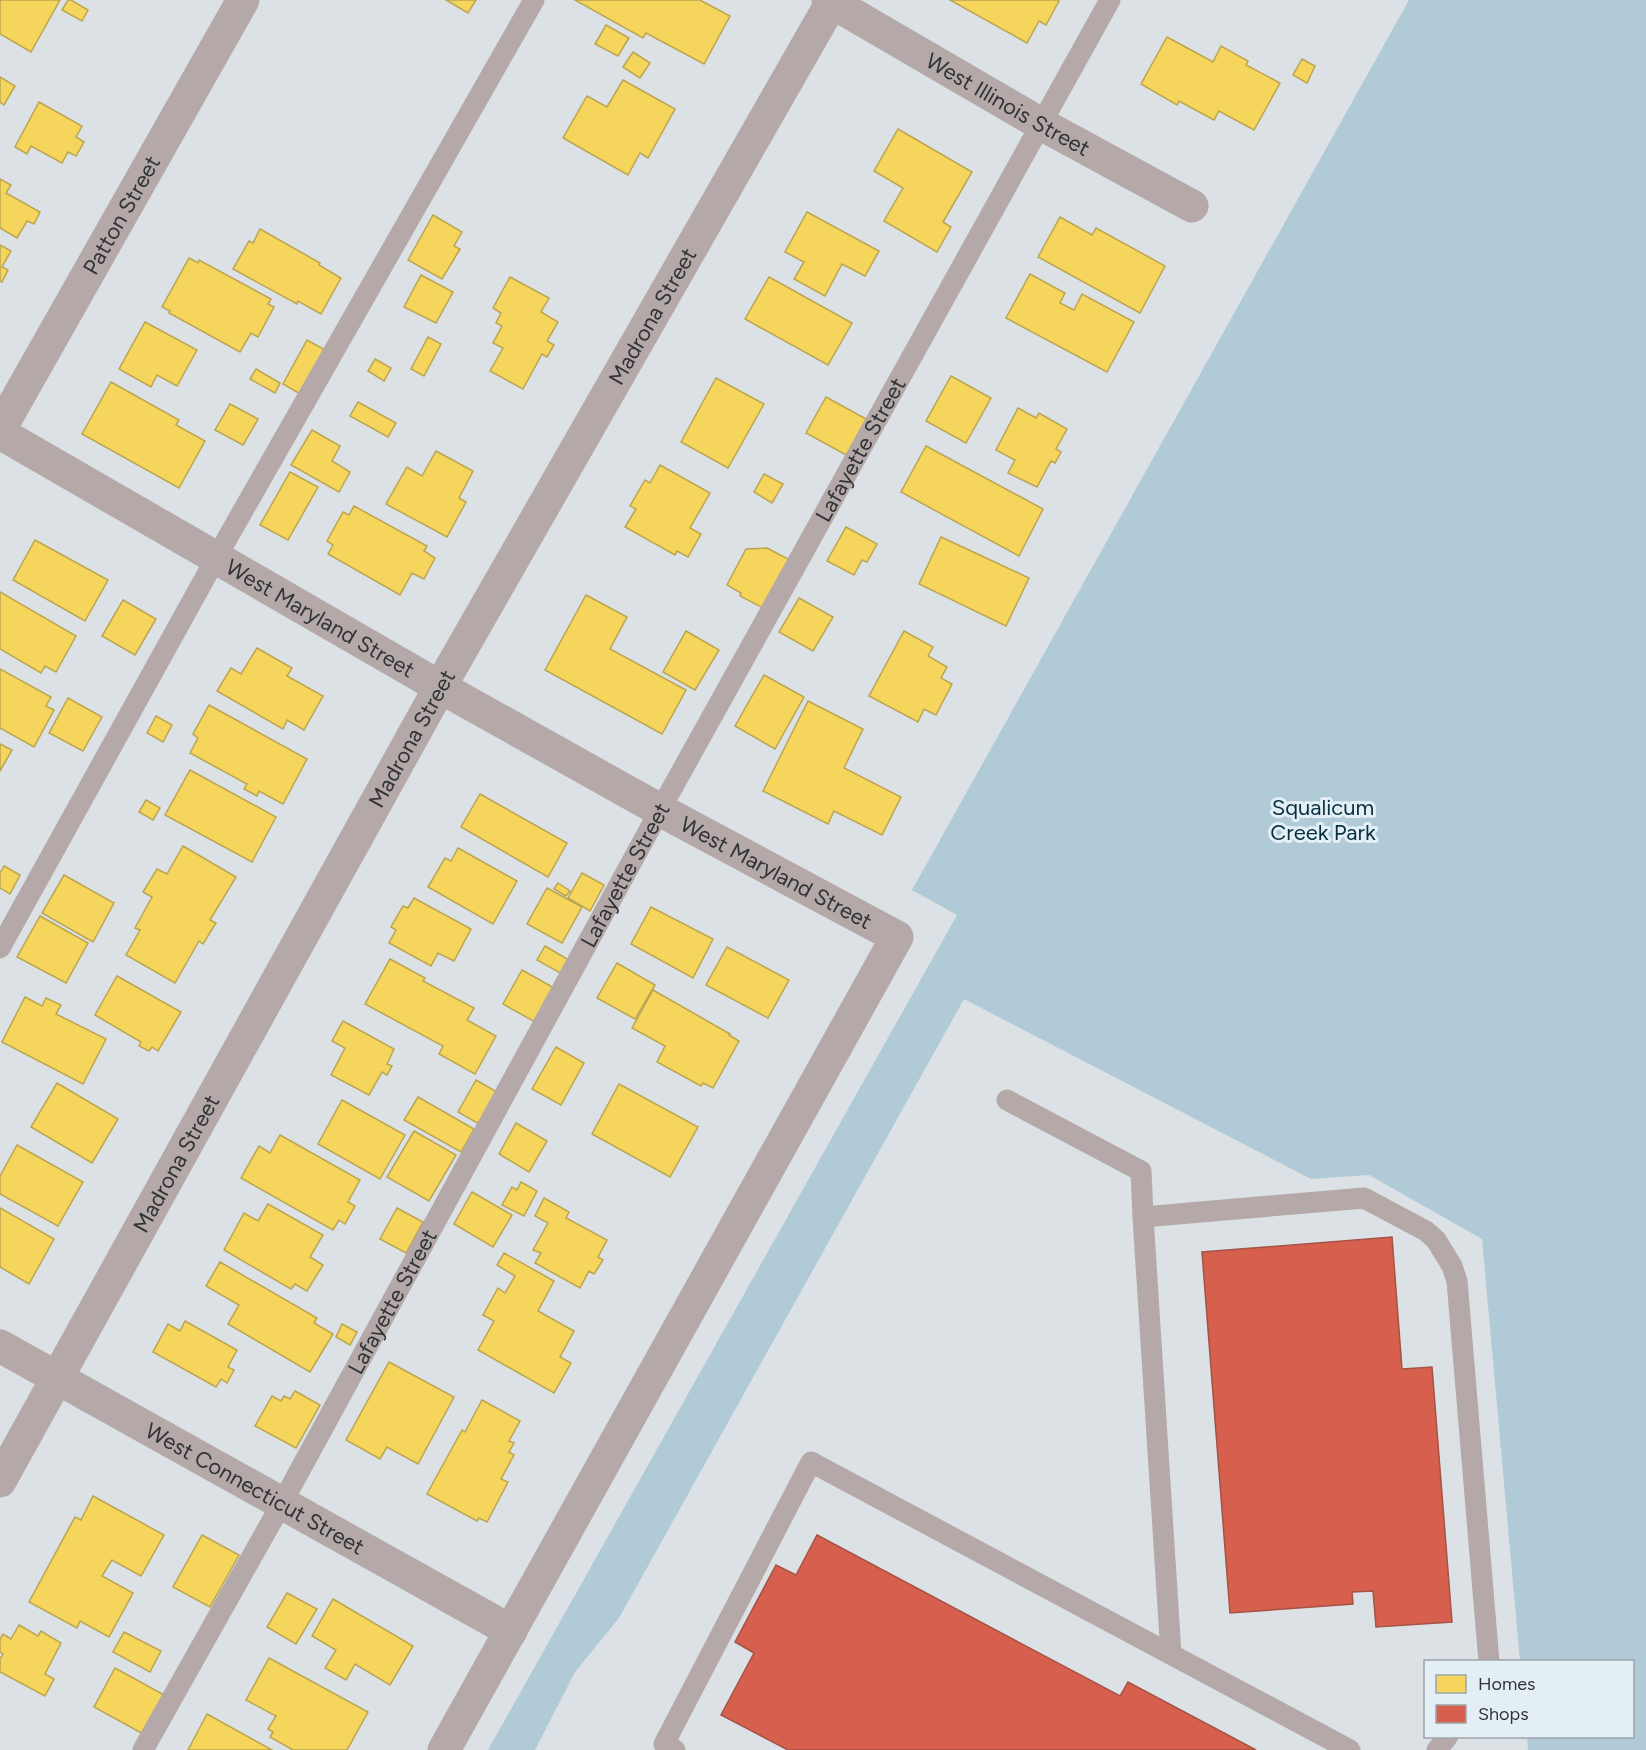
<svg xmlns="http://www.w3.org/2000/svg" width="1646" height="1750" font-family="Figtree,sans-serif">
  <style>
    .green { fill: #b1cad8 }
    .homes { fill: #f6d55c; stroke: #bba551; stroke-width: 1.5 }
    .shops { fill: #d6604d; stroke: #a45346; stroke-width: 1.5 }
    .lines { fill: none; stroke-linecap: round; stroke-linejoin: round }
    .lane { stroke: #b4a8a8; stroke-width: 21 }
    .street { stroke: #b4a8a8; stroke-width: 33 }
    .labels { text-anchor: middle; stroke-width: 6; stroke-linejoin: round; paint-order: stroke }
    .street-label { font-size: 22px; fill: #303436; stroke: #e4eff5 }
    .park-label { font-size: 22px; fill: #073041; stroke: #e4eff5 }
  </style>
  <rect width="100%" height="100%" fill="#dbe1e4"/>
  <polygon class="green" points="1409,0 1646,0 1646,1750 1528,1750 1527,1737 1632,1736 1632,1662 1520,1661 1482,1239 1369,1175 1311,1179 964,999 619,1618 575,1672 535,1750 488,1750 957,915 912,890"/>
  <g class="homes">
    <polygon points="0,0 60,0 31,52 0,34"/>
    <polygon points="68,0 71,0 88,10 82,21 62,10"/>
    <polygon points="446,0 476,0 468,13"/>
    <polygon points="575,0 700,0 730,16 704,64 646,33 643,38"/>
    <polygon points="950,0 1058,0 1059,1 1046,25 1039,21 1027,43"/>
    <polygon points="606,25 629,38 618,56 595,44"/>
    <polygon points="1167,37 1213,62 1221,46 1248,61 1246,65 1280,83 1254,130 1219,111 1214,120 1179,101 1177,105 1141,84"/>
    <polygon points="633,52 650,63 640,78 623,67"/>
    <polygon points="1302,59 1315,66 1307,83 1293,75"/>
    <polygon points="0,77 15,86 4,105 0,102"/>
    <polygon points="623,80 675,109 648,158 640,153 628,175 563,138 587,96 607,107"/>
    <polygon points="39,102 82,126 76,137 84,142 76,156 68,152 62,163 31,146 27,154 15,147"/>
    <polygon points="898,129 972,172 943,222 951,227 937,252 884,221 903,188 874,171"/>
    <polygon points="0,179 11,185 6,193 40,212 34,224 27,221 17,238 0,228"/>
    <polygon points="807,212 879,251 865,276 842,264 825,296 794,279 804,262 785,252"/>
    <polygon points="433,215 462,232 454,246 460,249 442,279 408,260"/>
    <polygon points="1060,217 1092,235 1096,228 1165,266 1140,313 1038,257"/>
    <polygon points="260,229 320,263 319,265 341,278 321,314 298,301 297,304 233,269 249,241 253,243"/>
    <polygon points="0,245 11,251 2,267 8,270 2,282 0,281"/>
    <polygon points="189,258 198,263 199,260 271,299 268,304 274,307 258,337 251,333 240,352 169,313 170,311 162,307"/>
    <polygon points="1030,274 1065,293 1060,303 1074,310 1082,294 1134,322 1107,372 1006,318"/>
    <polygon points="421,275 453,292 436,323 404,307"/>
    <polygon points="510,277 549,298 541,312 558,322 547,341 554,345 547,357 542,354 523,389 490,371 503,348 493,343 502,326 496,323 501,313 493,308"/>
    <polygon points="769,277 852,323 828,365 745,319"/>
    <polygon points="145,322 197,350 177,386 157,375 151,387 119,369"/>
    <polygon points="428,337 441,344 424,376 411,369"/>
    <polygon points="307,340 327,351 302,395 283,384"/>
    <polygon points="375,359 391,368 384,381 368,371"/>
    <polygon points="256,369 280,383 275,393 250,379"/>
    <polygon points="951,376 991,398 966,443 926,421"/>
    <polygon points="716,378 764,404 728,468 681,442"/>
    <polygon points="111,382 179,420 176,425 205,441 179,488 82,434"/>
    <polygon points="826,397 868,420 848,456 806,433"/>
    <polygon points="358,402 396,423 388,437 350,416"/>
    <polygon points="230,404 258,419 243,445 215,430"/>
    <polygon points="1018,408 1036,418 1039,413 1067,429 1056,449 1061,452 1055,463 1051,461 1037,487 1008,473 1015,460 996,450"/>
    <polygon points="312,430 340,446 332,461 350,472 339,492 291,465"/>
    <polygon points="926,446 1043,509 1019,556 901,492"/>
    <polygon points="436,451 473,471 459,498 466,502 447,537 386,504 407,467 422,476"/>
    <polygon points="660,465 710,493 690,528 701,534 688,557 677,551 675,555 625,527 636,509 630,506 645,480 650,483"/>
    <polygon points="290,472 318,487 288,540 260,525"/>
    <polygon points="764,474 783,484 772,503 754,492"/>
    <polygon points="354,506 427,546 424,551 435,558 424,579 412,573 400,595 328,554 333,545 327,541 343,512 349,515"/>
    <polygon points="846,527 877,544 867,562 862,560 854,575 827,561"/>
    <polygon points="941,537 1029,578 1006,626 919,584"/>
    <polygon points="35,540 108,580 85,621 13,580"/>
    <polygon points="767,548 790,560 765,609 740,596 741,593 727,585 746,549"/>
    <polygon points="0,592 76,636 56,672 45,666 41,673 0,649"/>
    <polygon points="586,595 627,617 610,649 686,690 662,734 545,670"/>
    <polygon points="799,598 833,617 813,651 779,632"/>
    <polygon points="123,600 156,619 135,655 102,636"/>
    <polygon points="686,631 719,650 695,690 663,672"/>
    <polygon points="904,631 933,647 928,656 947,667 941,678 952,684 936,715 924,709 918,722 869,696"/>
    <polygon points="257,648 292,668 287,676 323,696 304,730 287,720 283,729 217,691 231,668 241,674"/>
    <polygon points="0,669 51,697 46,706 54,710 34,747 0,728"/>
    <polygon points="764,675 804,697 775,749 735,726"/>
    <polygon points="68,698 102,717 83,751 49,733"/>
    <polygon points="808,701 863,729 844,768 901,797 882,835 834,811 828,824 763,791"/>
    <polygon points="209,705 307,759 283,804 259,791 257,796 244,789 247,784 190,753 198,738 193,734"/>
    <polygon points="156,716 172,725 163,742 147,733"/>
    <polygon points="0,744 12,750 0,771"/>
    <polygon points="190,770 276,817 252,862 165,815"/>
    <polygon points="480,794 567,843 548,877 461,827"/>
    <polygon points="146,800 160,808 153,820 139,812"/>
    <polygon points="183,846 236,877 210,920 216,923 203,944 199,941 175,983 126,955 140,930 135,928 152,897 143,892 157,869 167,874"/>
    <polygon points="458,848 517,881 493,924 428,887 445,858 451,861"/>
    <polygon points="4,866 20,875 10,894 0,888 0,873"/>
    <polygon points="582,873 604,885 590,911 568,898"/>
    <polygon points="64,875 114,903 93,942 42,913"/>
    <polygon points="558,883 570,891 566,896 554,889"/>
    <polygon points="547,888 582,907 562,943 527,924"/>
    <polygon points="414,898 471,929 454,961 438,953 431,966 389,943 396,930 391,927 403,906 408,908"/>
    <polygon points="651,907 713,939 693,978 631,944"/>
    <polygon points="40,916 88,943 66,983 17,957"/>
    <polygon points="545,946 572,962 564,975 537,960"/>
    <polygon points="727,947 789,980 768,1018 706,985"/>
    <polygon points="390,959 425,978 423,981 474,1008 467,1020 496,1036 475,1074 439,1054 443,1046 365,1004"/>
    <polygon points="617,963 655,985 635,1019 597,998"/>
    <polygon points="522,970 556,989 537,1023 503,1004"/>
    <polygon points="117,976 181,1012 158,1051 152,1047 149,1051 139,1046 141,1042 95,1015"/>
    <polygon points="653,990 730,1034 729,1035 739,1041 713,1088 703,1083 701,1086 657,1062 665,1046 632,1028"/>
    <polygon points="25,997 42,1006 46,998 61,1005 56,1014 106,1039 83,1084 2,1042"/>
    <polygon points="343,1021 394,1049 387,1064 392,1066 387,1075 382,1072 369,1095 331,1075 345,1048 332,1041"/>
    <polygon points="556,1047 584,1063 561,1105 532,1089"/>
    <polygon points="476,1080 497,1092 479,1124 458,1112"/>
    <polygon points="57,1083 118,1119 92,1163 31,1127"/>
    <polygon points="619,1084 698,1127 670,1177 592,1134"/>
    <polygon points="418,1097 474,1129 461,1152 404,1120"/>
    <polygon points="342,1100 405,1135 380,1179 318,1144"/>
    <polygon points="516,1123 547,1141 529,1172 499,1154"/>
    <polygon points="414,1131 456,1155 429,1201 387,1177"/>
    <polygon points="280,1135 360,1180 348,1202 355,1206 345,1224 339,1220 333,1230 241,1178 259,1146 270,1153"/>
    <polygon points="17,1145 83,1182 58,1226 0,1194 0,1176"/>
    <polygon points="521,1182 537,1191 524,1216 502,1205 512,1187 517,1190"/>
    <polygon points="472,1192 512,1215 493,1247 454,1224"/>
    <polygon points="544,1198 569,1212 566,1218 607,1240 598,1257 603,1260 594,1274 589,1271 580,1288 535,1263 541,1253 533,1250 548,1223 535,1216"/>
    <polygon points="268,1204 323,1235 310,1257 323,1265 307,1291 295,1284 291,1289 224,1250 244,1213 258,1221"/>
    <polygon points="0,1208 54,1239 29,1284 0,1267"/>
    <polygon points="397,1208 423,1222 406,1253 380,1239"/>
    <polygon points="504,1253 554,1281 538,1311 574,1331 560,1357 571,1363 554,1393 478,1350 494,1321 483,1315 498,1288 505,1293 515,1276 497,1265"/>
    <polygon points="220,1262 317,1318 314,1323 333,1334 310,1372 228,1324 239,1305 206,1286"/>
    <polygon points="185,1321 237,1350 228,1367 234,1370 227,1383 221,1379 216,1387 153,1352 168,1324 180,1331"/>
    <polygon points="342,1324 357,1332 350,1345 336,1337"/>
    <polygon points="389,1362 454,1397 418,1464 387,1447 380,1459 346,1440"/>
    <polygon points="295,1391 320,1405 296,1448 255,1426 272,1396 281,1401 284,1396 290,1399"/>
    <polygon points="482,1400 520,1421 509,1441 514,1443 509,1452 514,1455 501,1479 508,1482 487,1522 479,1518 477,1521 427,1494 462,1430 465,1432"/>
    <polygon points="93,1496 164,1535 141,1576 112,1560 102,1576 133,1593 109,1637 80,1621 77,1628 29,1602 75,1517 81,1520"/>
    <polygon points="202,1535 239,1555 210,1607 173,1587"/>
    <polygon points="287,1593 317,1609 296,1644 267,1627"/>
    <polygon points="333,1599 413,1646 390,1685 355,1664 346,1680 325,1668 336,1650 312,1636"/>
    <polygon points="19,1625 38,1636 41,1631 61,1643 45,1674 54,1679 45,1696 0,1672 0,1659 3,1654 0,1652 0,1639 3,1634 11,1639"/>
    <polygon points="124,1632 161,1651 150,1672 113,1652"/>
    <polygon points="269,1658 368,1712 347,1750 293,1750 270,1737 273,1732 268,1729 276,1716 246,1700"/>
    <polygon points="115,1668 166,1696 145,1735 94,1707"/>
    <polygon points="207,1714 272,1750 188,1750"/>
  </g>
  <g class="shops">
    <polygon points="1392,1237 1402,1369 1432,1367 1452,1622 1376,1627 1373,1591 1352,1592 1353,1604 1230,1613 1202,1252"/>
    <polygon points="817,1535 1120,1696 1128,1682 1256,1750 788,1750 721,1715 754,1653 735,1642 776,1565 796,1575"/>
  </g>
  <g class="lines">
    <g class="lane">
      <polyline points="0,948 216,558 534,0"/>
      <polyline points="1007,1100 1141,1171 1143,1217"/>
      <polyline points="1171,1654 1143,1217 1364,1198 1426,1231 1436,1240 1452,1266 1457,1281 1489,1662"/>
      <path id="s1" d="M143,1750L282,1503L660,810L1110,0"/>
      <polyline points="675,1750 664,1744 811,1462 1350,1750"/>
      <polyline points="1437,1750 1448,1736"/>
    </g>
    <g class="street">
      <path id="s2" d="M828,0L1041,124L1192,206"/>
      <path id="s3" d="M0,429L243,0"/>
      <path id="s4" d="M0,433L440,687L660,810L897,937L444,1750"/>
      <path id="s5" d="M0,1346L511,1631"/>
      <path id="s6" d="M0,1481L440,687L833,0"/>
    </g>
  </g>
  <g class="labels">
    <g class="street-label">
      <text dy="8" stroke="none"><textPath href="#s2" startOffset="208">West Illinois Street</textPath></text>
      <text dy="8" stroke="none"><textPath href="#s3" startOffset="246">Patton Street</textPath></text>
      <text dy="8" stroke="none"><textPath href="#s6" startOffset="1335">Madrona Street</textPath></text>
      <text dy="8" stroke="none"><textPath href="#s1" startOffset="1485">Lafayette Street</textPath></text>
      <text dy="8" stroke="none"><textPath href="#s4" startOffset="370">West Maryland Street</textPath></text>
      <text dy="8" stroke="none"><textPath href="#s6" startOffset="849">Madrona Street</textPath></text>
      <text dy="8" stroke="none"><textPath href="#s4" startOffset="892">West Maryland Street</textPath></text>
      <text dy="8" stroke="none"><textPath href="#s1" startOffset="999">Lafayette Street</textPath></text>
      <text dy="8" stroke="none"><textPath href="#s6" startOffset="363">Madrona Street</textPath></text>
      <text dy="8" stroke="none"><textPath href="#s1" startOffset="513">Lafayette Street</textPath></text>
      <text dy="8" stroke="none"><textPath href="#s5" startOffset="292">West Connecticut Street</textPath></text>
    </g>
    <g class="park-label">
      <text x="1323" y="815">Squalicum<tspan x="1323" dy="25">Creek Park</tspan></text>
    </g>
  </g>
  <rect x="1424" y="1660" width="210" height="78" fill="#e4eff5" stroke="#9ca4a9" stroke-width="1.5"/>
  <rect x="1436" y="1675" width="30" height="18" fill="#f6d55c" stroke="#9ca4a9" stroke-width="1.5"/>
  <text x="1478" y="1690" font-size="18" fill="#303436">Homes</text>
  <rect x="1436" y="1705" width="30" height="18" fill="#d6604d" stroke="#9ca4a9" stroke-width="1.5"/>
  <text x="1478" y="1720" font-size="18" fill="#303436">Shops</text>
</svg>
